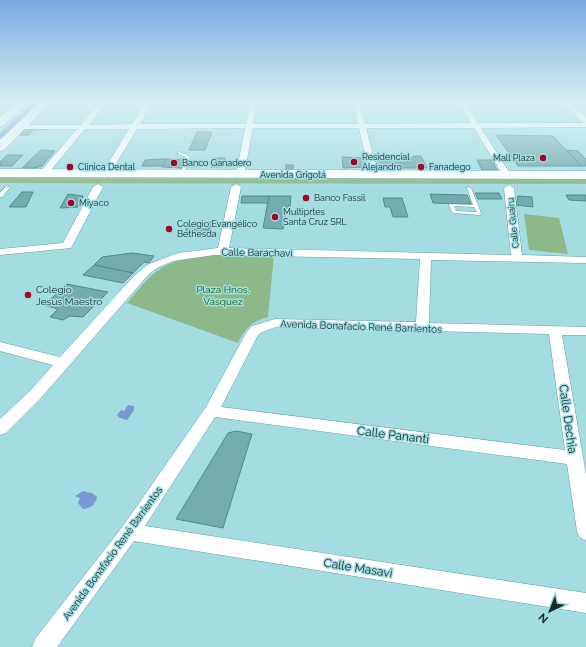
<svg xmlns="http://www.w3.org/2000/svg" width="586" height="647" font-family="Raleway,sans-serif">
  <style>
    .green { fill: #8db88a }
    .water { fill: #7897d3 }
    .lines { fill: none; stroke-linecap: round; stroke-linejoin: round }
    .canal { fill: #7897d3; fill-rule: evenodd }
    .building { fill: #73abb0; stroke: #528a8f }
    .service-casing { stroke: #679fa4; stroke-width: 1 }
    .minor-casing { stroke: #679fa4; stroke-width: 1 }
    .primary-casing { stroke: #679fa4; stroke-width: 1 }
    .service { fill: #fff; fill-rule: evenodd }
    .minor { fill: #fff; fill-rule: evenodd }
    .primary { fill: #fff; fill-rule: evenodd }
    .poi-dot { fill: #a30620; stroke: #a3dde2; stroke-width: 1.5 }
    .labels { text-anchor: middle; stroke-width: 3; stroke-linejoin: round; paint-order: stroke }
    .far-poi-label { font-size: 9px; fill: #152c2e; stroke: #a3dde2; text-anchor: start }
    .far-street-label { font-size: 9px; fill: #152c2e; stroke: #a3dde2 }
    .street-label { font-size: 10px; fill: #152c2e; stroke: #a3dde2 }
    .poi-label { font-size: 10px; fill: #152c2e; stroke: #a3dde2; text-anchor: start }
    .park-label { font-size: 10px; fill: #125c13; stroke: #a3dde2 }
    .near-street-label { font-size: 12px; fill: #152c2e; stroke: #a3dde2 }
  </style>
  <rect width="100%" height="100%" fill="#a3dde2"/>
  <g class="green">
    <polygon points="0,178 586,179 586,184 0,183"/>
    <polygon points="524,214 559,218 568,254 529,250"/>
    <path d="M199,255H274L268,317C252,321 245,329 238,343L127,303C153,272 158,264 199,255Z"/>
  </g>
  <g class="water">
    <polygon points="128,405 134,406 134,410 127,420 120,418 117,415 121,410 124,411"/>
    <path d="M83,491L92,493L97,497C95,505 91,508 83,509L78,503L80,498L75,496Z"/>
  </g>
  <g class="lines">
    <polygon class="canal" points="35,101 42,101 0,139 0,133"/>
  </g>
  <g class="building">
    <polygon points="30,128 49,129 33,130 29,135 20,135 23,130"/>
    <polygon points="197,132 212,132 205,150 189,150"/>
    <polygon points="496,135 553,136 581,166 518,166"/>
    <polygon points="41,150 55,151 42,166 35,168 22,168"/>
    <polygon points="567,150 578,151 586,159 586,166 581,166"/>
    <polygon points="7,155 23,155 12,166 0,166 0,162"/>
    <polygon points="413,156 421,156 427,168 402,168 400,162 408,162 407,158 414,158"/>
    <polygon points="342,157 364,158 366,167 343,168"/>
    <polygon points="214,158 225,158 222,167 211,167"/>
    <polygon points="160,159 166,159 163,166 142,166 145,160"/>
    <polygon points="166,159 185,160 182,168 162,167"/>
    <polygon points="377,159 389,159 390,162 400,162 402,168 384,168 379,167"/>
    <polygon points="477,160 492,160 497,170 482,170"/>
    <rect x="286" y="165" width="7" height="5"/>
    <polygon points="22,192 33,192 26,207 9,207"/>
    <polygon points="475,193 499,193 502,199 478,199"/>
    <polygon points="68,194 83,196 78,207 60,208"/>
    <polygon points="430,194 467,195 471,204 433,203"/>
    <polygon points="566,195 586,195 586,201 569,200"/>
    <polygon points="242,196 269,196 268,203 241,203"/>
    <polygon points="269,196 291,196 290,206 287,206 283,229 263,228"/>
    <polygon points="518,196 532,197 533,207 516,205"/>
    <polygon points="383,198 402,198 408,217 393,217 390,207 385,207"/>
    <polygon points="188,222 212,222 208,233 185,233"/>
    <polygon points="132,253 154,256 149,263 144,262 133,273 94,265 102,257"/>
    <polygon points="94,265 133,273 123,283 83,275"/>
    <polygon points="67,284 108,292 83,317 70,316 63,320 50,317 58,309 44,305"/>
    <polygon points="236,431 252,434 223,528 176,519 228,433"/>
  </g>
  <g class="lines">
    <defs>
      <g id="service">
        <polygon points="178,152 180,152 190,157 184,175 182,176 180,175 186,157 178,154"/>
        <polygon points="6,186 10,187 2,197 0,197 0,193"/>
        <path d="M467,187L471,188L481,213L480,215L454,213L452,212L449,205V204L473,205L467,188ZM454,206L474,207L477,212L456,211Z"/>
      </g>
      <g id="minor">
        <polygon points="101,101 108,101 89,125 132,124 147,101 153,101 140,124 246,124 251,101 257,101 253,124 358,124 353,101 359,101 365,124 471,123 458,101 464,101 478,123 584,123 561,101 568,101 586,117 586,127 481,128 511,175 507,178 503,175 474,128 366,128 378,175 374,178 370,175 359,128 253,128 244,175 240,178 236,175 245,128 137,129 109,175 105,178 101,175 129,129 85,129 46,176 40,176 40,172 77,129 21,129 17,127 18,125 81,125"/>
        <polygon points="98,184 103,187 71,248 0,255 0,249 63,243 93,187"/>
        <path d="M236,184L241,187L229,248L511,255L504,188L509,185L514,188L522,255L586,257V263L431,260L429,323L586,327V335H562L586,475V540L579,537L577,531L567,464L215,417L145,526L586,593V613L134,541L57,647H32L35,639L123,526L206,407L246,333L252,326L275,319L416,322L420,259L214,255L173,261L157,268L148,275L40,399L6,433L0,435V419L30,391L53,365L0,351V342L60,357L132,278L147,265L178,253L218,248L231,187ZM276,327L549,334L565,450L221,407L258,335L262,332Z"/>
      </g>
      <g id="primary">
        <polygon points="18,101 29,101 4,125 0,126 0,117"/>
        <polygon points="41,101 52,101 4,150 0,151 0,140"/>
        <polygon points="0,169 586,171 586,179 0,177"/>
      </g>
    </defs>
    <use href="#service" class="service-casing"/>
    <use href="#minor" class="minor-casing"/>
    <use href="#primary" class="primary-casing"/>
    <use href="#service" class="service"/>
    <use href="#minor" class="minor"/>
    <use href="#primary" class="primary"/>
  </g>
  <linearGradient id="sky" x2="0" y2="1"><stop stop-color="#7ba8e0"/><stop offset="0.53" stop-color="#d6f0f2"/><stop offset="1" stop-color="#d6f0f2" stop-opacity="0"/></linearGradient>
  <rect width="586" height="192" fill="url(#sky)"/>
  <g class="poi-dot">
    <circle cx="543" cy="158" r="4"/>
    <circle cx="354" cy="162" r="4"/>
    <circle cx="174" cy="163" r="4"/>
    <circle cx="70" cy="167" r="4"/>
    <circle cx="421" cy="167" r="4"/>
    <circle cx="306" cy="198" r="4"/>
    <circle cx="71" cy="203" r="4"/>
    <circle cx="275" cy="217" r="4"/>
    <circle cx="169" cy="229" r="4"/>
    <circle cx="28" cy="295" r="4"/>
  </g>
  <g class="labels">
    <g class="far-poi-label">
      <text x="362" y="160">Residencial<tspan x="362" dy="10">Alejandro</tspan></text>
      <text x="535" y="161" text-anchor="end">Mall Plaza</text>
      <text x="182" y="166">Banco Ganadero</text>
      <text x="78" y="170">Clinica Dental</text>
      <text x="429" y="170">Fanadego</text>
      <text x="314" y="201">Banco Fassil</text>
      <text x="79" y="206">Miyaco</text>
      <text x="283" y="215">Multiprtes<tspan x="283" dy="10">Santa Cruz SRL</tspan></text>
      <text x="177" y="227">Colegio Evangélico<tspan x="177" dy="10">Bethesda</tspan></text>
    </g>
    <g class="far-street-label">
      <text x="293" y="178">Avenida Grigotá</text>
      <text transform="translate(513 223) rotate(-96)" y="3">Calle Guairu</text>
    </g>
    <g class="street-label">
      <text transform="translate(257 252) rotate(1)" y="4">Calle Barachavi</text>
      <text transform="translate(361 326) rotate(2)" y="4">Avenida Bonafacio René Barrientos</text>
      <text transform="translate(112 553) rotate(-54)" y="4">Avenida Bonafacio René Barrientos</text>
    </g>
    <g class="poi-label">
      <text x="36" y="293">Colegio<tspan x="36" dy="12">Jesus Maestro</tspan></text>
    </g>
    <g class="park-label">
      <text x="223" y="293">Plaza Hnos.<tspan x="223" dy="12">Vásquez</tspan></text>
    </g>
    <g class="near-street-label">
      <text transform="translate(568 419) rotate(82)" y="4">Calle Dechia</text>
      <text transform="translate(393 435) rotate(7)" y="4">Calle Pananti</text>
      <text transform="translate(358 568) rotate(9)" y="4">Calle Masavi</text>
    </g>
  </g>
  <g transform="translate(550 611) rotate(223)" stroke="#a3dde2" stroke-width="3" paint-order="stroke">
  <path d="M0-3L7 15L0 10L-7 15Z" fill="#152c2e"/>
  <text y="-6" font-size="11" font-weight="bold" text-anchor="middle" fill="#152c2e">N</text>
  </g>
</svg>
